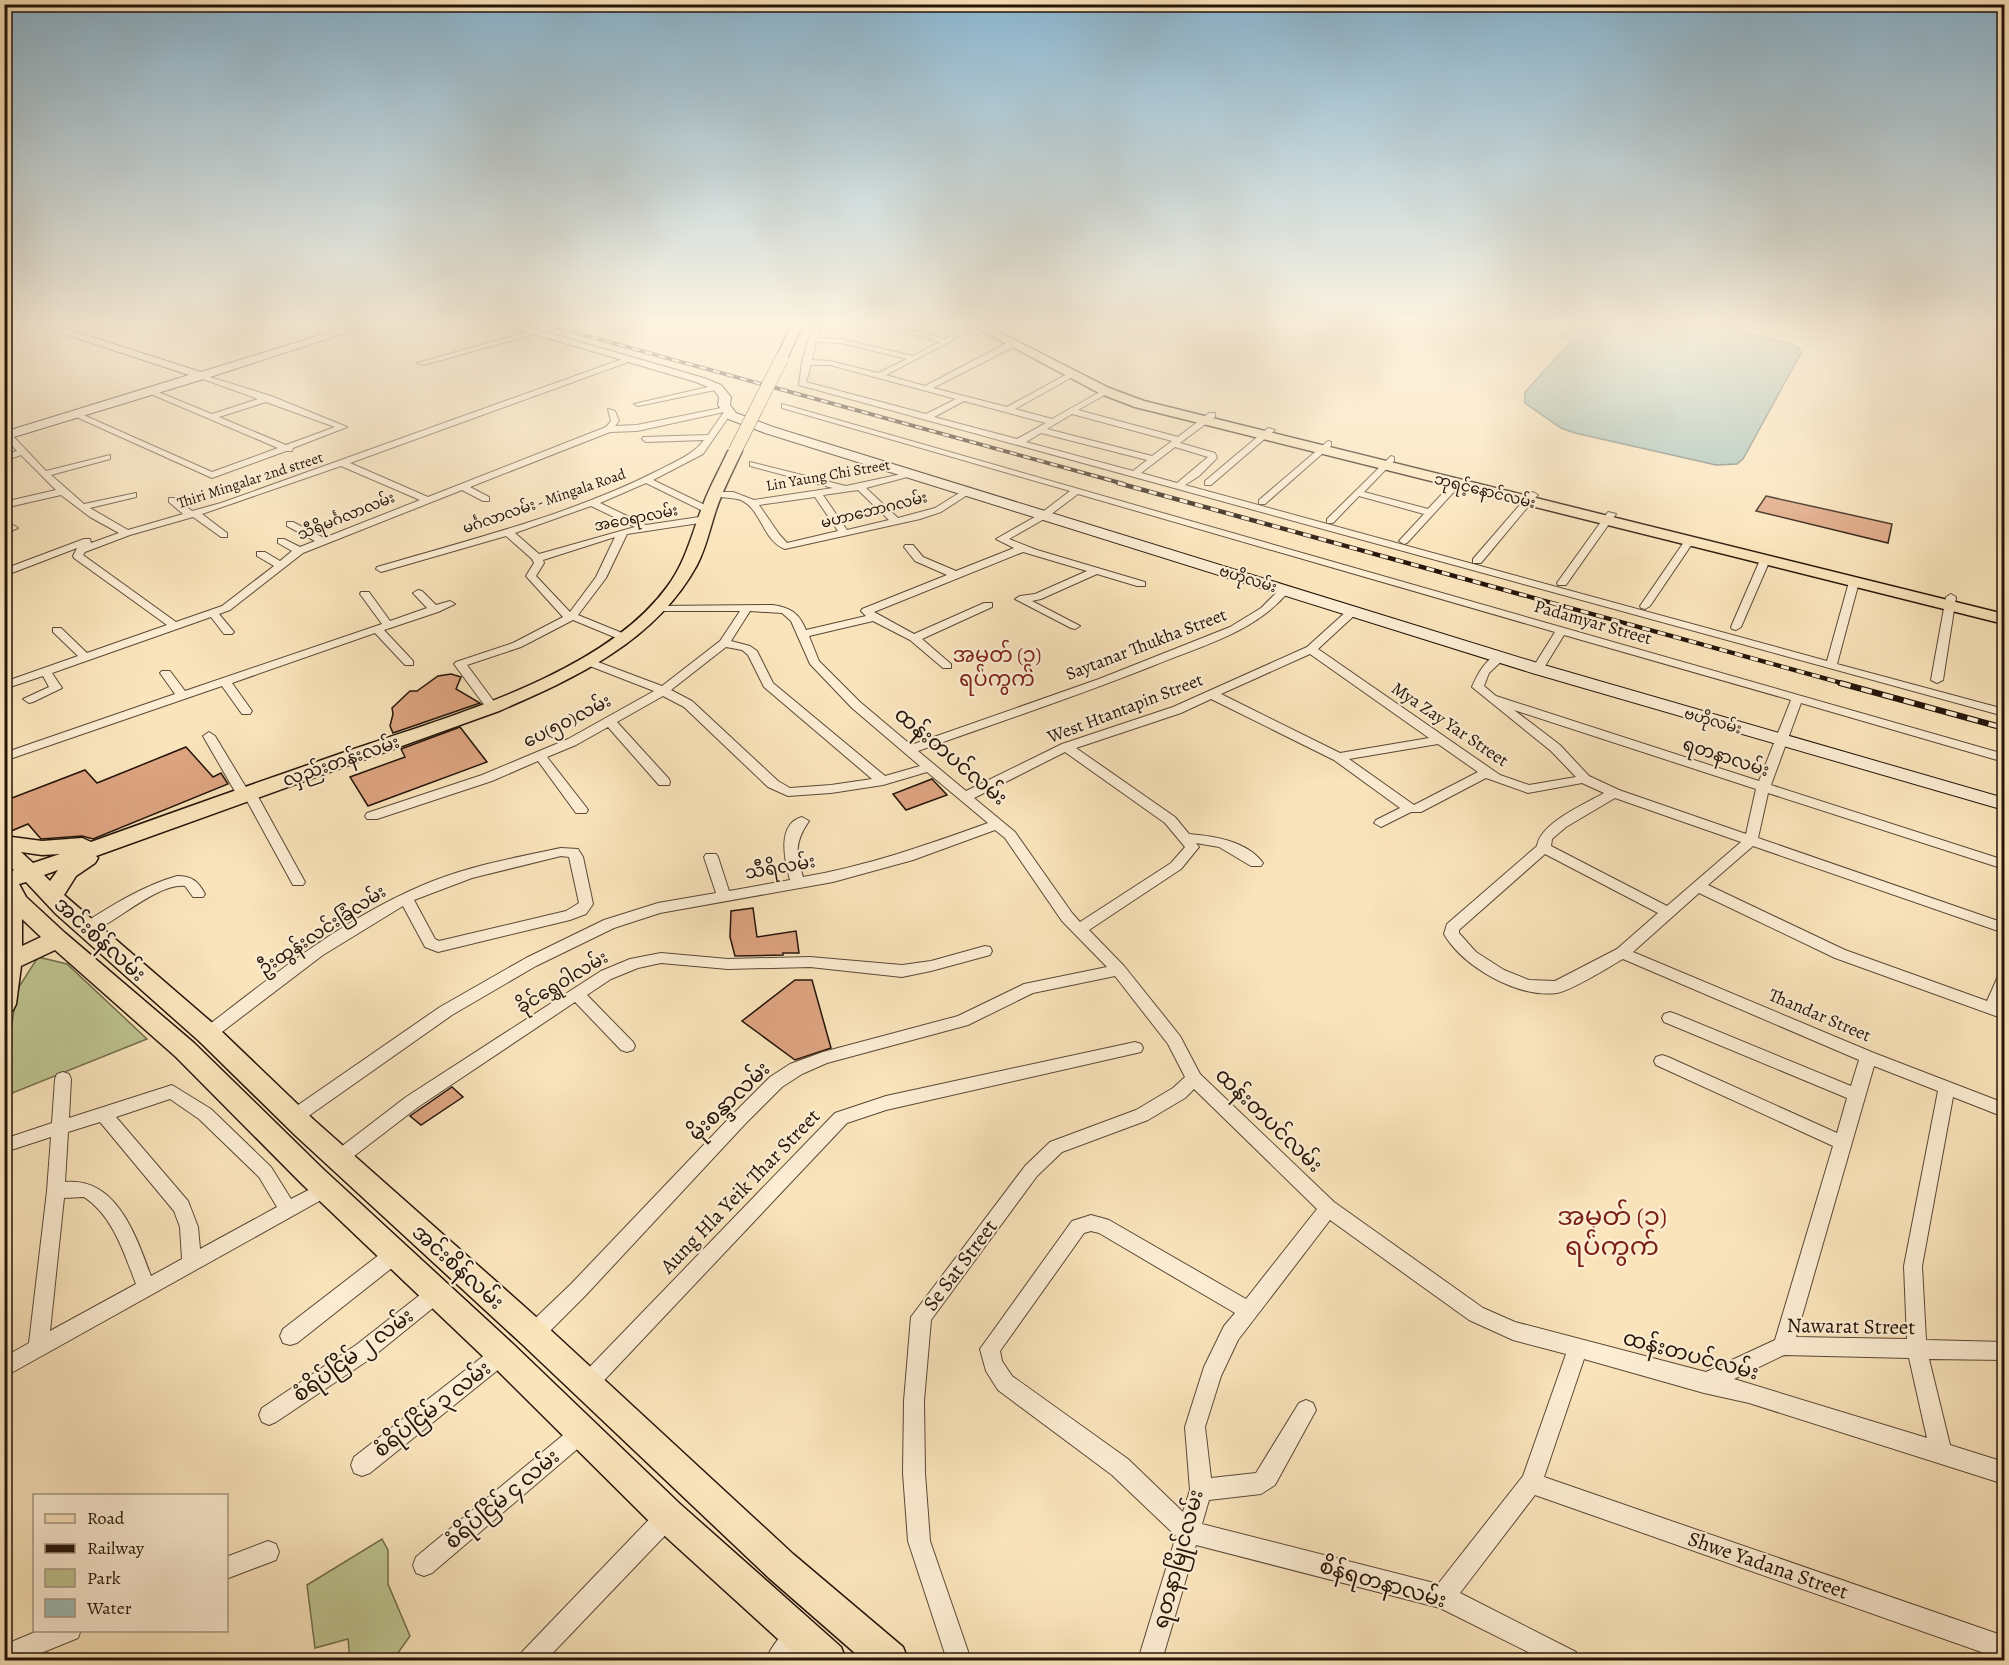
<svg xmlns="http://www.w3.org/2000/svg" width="2009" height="1665" font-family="Alegreya,'Noto Sans Myanmar',serif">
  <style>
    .green { fill: #bec490; stroke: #716c4c; stroke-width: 1.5 }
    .water { fill: #9fbeb7; stroke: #6e7a71; stroke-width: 1.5 }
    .building { fill: #dea481; stroke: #241409; stroke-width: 1.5 }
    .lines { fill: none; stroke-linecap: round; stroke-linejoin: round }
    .street-casing { stroke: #5a4836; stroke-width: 2 }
    .secondary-casing { stroke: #241409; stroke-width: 2 }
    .primary-casing { stroke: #241409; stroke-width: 3 }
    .street { fill: #fcedd3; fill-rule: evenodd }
    .secondary { fill: #fcedd3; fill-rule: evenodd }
    .primary { fill: #fae4bb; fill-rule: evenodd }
    .rail-far2-casing { stroke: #241409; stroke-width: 4 }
    .rail-far1-casing { stroke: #241409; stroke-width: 4.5 }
    .rail-casing { stroke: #241409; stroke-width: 6 }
    .rail-far2 { stroke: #fcedd3; stroke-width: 2; stroke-dasharray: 7; stroke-linecap: butt }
    .rail-far1 { stroke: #fcedd3; stroke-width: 3; stroke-dasharray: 8; stroke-linecap: butt }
    .rail { stroke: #fcedd3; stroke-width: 4; stroke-dasharray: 11; stroke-linecap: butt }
    .primary-bridge-casing { stroke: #241409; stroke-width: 14; stroke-linecap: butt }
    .primary-bridge { stroke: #fae4bb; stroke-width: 13 }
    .labels { text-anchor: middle; stroke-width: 4.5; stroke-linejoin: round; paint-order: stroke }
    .far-street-label { font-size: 15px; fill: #241409; stroke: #fcedd3 }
    .street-label { font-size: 18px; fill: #241409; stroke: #fcedd3 }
    .quarter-label { font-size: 21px; fill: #7a1f14; stroke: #fcedd3 }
    .near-street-label { font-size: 21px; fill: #241409; stroke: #fcedd3 }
    .near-quarter-label { font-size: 26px; fill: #7a1f14; stroke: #fcedd3 }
  </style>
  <rect width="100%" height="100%" fill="#fae4bb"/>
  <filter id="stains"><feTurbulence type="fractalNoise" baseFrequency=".00333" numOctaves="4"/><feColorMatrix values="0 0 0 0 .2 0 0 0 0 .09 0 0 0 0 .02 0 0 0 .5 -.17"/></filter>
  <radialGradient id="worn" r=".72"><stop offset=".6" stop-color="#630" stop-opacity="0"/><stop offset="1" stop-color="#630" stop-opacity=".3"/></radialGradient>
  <g class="green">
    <polygon points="38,957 67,964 147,1039 5,1096 5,1071 17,990"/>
    <polygon points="382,1539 388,1550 388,1584 410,1636 393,1660 350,1660 348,1639 315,1648 307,1585"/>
  </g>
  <path class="water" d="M1568,326H1725C1749,338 1776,336 1799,348L1801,353L1743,459L1737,464L1716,465L1575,433L1561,428L1525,403V392L1568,345L1570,341L1560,335Z"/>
  <g class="building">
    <polygon points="1766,496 1892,524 1888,543 1756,511"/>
    <polygon points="451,674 461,677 456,689 480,703 393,733 390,726 393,714 392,708 410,691 417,691 438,676"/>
    <polygon points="460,727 487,762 368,806 350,777 405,757 401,749"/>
    <polygon points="186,747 213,777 221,773 228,784 93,839 82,836 41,839 28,824 4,834 4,801 85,770 97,783"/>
    <polygon points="932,779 947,795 906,810 893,794"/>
    <polygon points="753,908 757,937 796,931 799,953 783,953 783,955 735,956 730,937 731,911"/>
    <polygon points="795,980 812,980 831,1048 795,1060 742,1021"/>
    <polygon points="452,1087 463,1097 421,1125 410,1116"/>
  </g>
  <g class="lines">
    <defs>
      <g id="street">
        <path d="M813,326H821L818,338L841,339L913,356L940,342L882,326H895L945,339L970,326H979L886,375L925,386L1009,342H1015V346L933,388L1007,407L1071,372H1074V376L1015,409L1052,419L1105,389H1108V393L1078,410L1178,437L1209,413H1215V417L1180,443L1215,453L1217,458L1199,476L1185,485L1827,661L1849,582L1850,580H1858L1859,582L1837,664L2004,709V716L799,385L802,362ZM816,342L841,343L907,359L878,373L830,361L812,360ZM811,365H830L956,399L926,414L806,382ZM964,401L1046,423L1017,439L934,417ZM1072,414L1172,441L1152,456L1047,429ZM1041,433L1147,460L1133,471L1026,442ZM1175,447L1208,457L1177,483L1141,473Z"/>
        <polygon points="531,331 538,333 424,365 417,363"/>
        <path d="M628,357H631V361L350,463L428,497L606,427L611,421L608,409L615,411L619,421L615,426L637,425L726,407L732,412L703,454L653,480L711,508V512H705L646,483L600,503L646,525L706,516L711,519L706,522L627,534L606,578L578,615L627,635V639H619L573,620L521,647L467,665L498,707L496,710H488L454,664L456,662L513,643L563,617L526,576L534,563L532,559L506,536L381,572L376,569L377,567C472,539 571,515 659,470C676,461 693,455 704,440L646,442L642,439L643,437L708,435L724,412L637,431L610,432L470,487L489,497V501H483L462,490L303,553L230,610L219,614L234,632L232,634H224L211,617L52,673L62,688L33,702L29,703L23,699L49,687L43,676L4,689V682L78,656L53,632V628H61L87,653L167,625L74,558L73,556L77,548L4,576V569L84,539H90L91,543L119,533L90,517L61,495L4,508V502L56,490L21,455L4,461V455L17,451L4,437V433H10L46,471L110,455V459L51,475L84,504L136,493V497L90,508L128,530L183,514L169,502V498H175L192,511L221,503ZM341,466L420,500L324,538L293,522H287V526L315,541L300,547L284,539H278V543L292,551L280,561L265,552H257V556L274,566L222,606L176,622L83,555L85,552L130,535L193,517L221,537H227V533L202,514ZM591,506L635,527L539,554L515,533ZM615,537L596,577L570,612L536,576L544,563L543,560Z"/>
        <path d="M200,374L271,396L347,427L293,448L292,451H286L212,478L72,415L79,413L212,472L278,448L146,392L153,390L212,414L258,399L200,378ZM266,402L335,427L286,445L219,417Z"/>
        <polygon points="717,385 721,387 720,389 638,406 634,404"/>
        <path d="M782,404L2004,754V762L1801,703L1771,785L2004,860V869L1768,793L1758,838L2004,923V933L1753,846L1708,885L1845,950L1987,1001L1999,974L2004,973V997L2001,1006L2004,1007V1019L1835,958L1699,893L1633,952L1874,1053L2004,1103V1117L1953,1097L1922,1266L1926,1340L2004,1342V1360L1929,1359L1950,1445L2004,1462V1484L1749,1403L1704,1393L1584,1359L1544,1477L2004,1636V1660L1535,1495L1460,1593L1576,1652L1580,1660H1544L1440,1608L1196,1545L1162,1660H1138L1176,1536L1112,1475L998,1390L986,1371L980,1349L1072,1221L1091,1215L1109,1220L1246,1299L1317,1209L1194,1089L1185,1098L1148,1120L1062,1152L1037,1176L931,1320L924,1401L925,1473L930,1541L971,1660H947L908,1541L903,1473L904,1401L911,1317L1025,1166L1050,1142L1136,1110L1173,1088L1185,1077L1168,1044L1115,976L1033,993L968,1025L827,1063L802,1074L782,1087L746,1123L585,1296L540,1341L533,1343L526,1341L523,1334L526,1327L571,1284L734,1113L770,1077L790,1064L823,1052L958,1016L1024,984L1107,967L1062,921L1005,838L995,830L913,860L833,882L660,913L614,928L536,966L452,1015L300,1122L294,1124L288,1122L285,1117L288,1112L440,1007L526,958L604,920L658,903L716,893L704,857L706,854H716L718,857L729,891L790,880C785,862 776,824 802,817L809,821C794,843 796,853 803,877C867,866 927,845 988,823L927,772L883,785L831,793L788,796L768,787L684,707L663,696L617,722L669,779L670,782L669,785H659L608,727L576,745L547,757L586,807L588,810L586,813H576L538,761L492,781L377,819H367L365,816L367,813L482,775L568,739L654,691L582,663V659H590L662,686L720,641L740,611H660L655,608L656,606L773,605C791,608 799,613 806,630L866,616L861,611L862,609L947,575L915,561L904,547L905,545H913L923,557L956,571L1014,548L996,539L1040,514L1070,491L782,408ZM1078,494L1555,632L1532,669L1534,671H1542L1564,635L1791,700L1759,781L1496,696L1484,686L1489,673L1507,656L1501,653C1486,658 1478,673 1472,687L1551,751L1576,777L1529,785L1500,775L1318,649L1357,613V609H1349L1307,647L1173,707L1062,744L966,791L918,751C997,723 1077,696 1155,665C1201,646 1256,632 1289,591L1284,588L1280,589L1261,608L1230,627L1099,679L911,745L860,702L819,661L809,636L873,621L910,640L943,668H951V664L922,639L992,607V603H984L914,634L874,612L1023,552L1087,571L1035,594L1020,596L1015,599L1071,628L1075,629L1080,626L1032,601L1041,599L1097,574L1137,586H1145V582L1037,550L1009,539L1046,518ZM750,611L782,613L791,621L810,664L852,708L920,766L885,776L773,683L757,651L750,646L731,641ZM726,647L742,650L748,655L764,687L872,779L831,785L790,788L778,781L692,701L671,690ZM1310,654L1429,738L1340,753L1221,694ZM1211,699L1334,760L1400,808L1376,820L1374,823L1381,827L1411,812H1421L1486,778L1528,793L1582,783L1604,793C1585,804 1540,823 1537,846L1447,924L1444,934C1463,967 1518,998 1557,993C1573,990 1607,968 1623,959L1859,1060L1851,1086L1676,1014L1670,1012L1664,1014L1662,1018L1664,1022L1847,1098L1837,1133L1668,1057L1662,1055L1656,1057L1654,1061L1656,1065L1833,1146L1775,1340L1706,1372L1515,1322L1483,1308L1334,1202L1200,1074L1180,1036L1124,966L1089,930L1181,869L1199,847L1196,843L1219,847L1251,866H1261L1263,863C1247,841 1214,836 1189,834L1175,817L1076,748L1181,713ZM1514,710L1756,789L1746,834L1619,790L1589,776L1560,745ZM1438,744L1478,772L1414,805L1349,759ZM1065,752L1165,823L1185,847L1171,863L1080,922L1072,913L1015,832L974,798ZM1615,798L1741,842L1667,906L1551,846L1552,839L1566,827ZM1545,854L1658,913L1617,949L1555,981L1529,980L1504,970L1476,952L1459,933V930ZM1874,1066L1938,1091L1904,1266L1907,1339L1796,1337ZM1330,1220L1469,1320L1513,1340L1566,1354L1523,1476L1438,1584L1202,1524L1209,1500L1261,1494L1275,1485L1316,1410L1313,1403L1306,1400L1299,1403L1256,1473L1211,1478L1205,1427L1221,1376L1238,1340ZM1091,1231L1099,1233L1235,1313L1224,1326L1204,1367L1185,1427L1190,1490L1183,1512L1128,1459L1012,1376L1002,1361L1000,1351L1084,1233ZM1784,1355L1909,1358L1927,1438L1734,1379Z"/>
        <polygon points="1268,428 1275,430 1211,485 1205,485 1205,481"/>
        <polygon points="1328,441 1331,442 1331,446 1265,504 1259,504 1259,500"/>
        <polygon points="1391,456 1394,457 1394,461 1364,492 1428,509 1454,481 1462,483 1407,543 1404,544 1399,541 1424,514 1359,496 1333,523 1327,523 1327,519"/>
        <path d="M750,462L846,486L911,472V476L866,488L898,518L935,508L964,490L972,492L941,512L920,519L785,549C763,541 762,510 741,500C732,497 722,498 713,496V492H733L754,500L833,488L750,466ZM858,490L889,520L847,530L823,495ZM815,497L838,531L787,543L779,534L759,505Z"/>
        <polygon points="1533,492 1538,495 1536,497 1481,563 1473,563 1473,559 1530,493"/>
        <polygon points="1608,512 1616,514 1566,585 1558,585 1557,583"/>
        <polygon points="13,525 18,528 4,534 4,528"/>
        <polygon points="1689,538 1694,541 1650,606 1645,609 1641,608 1640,606 1686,539"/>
        <polygon points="1765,557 1770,560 1741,627 1736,630 1732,629 1731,627 1760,560"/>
        <polygon points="418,590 422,591 436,605 450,601 455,604 438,612 384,630 413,661 413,665 405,665 375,633 232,683 252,711 250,714 242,714 222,686 4,761 4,753 175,694 160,673 162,671 170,671 185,691 382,624 360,594 361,592 369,592 390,621 427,608 413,593"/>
        <polygon points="1951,594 1956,597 1943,680 1937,683 1931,680 1946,597"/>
        <polygon points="209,732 215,736 247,789 254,790 256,793 305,882 303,885 293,885 246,799 239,798 237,795 203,736"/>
        <path d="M561,848L578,849L583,857L593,904L586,914L570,920L438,952L425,947L403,906L323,955L214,1038L208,1040L202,1038L200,1034L202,1030C275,974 347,915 433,881C474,865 518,857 561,848ZM561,856L569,857L579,903L566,911L439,941L435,939L414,900L472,878Z"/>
        <path d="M177,876C192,876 198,881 205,894L203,897H193L185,886C153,882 101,938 81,933L79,929L81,925C111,906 142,886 177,876Z"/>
        <polygon points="985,946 990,947 992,951 990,955 931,971 902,977 810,967 728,969 661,963 638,968 611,979 587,995 633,1042 635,1046 633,1050 627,1052 621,1050 575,1002 418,1107 345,1163 339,1165 333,1163 330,1158 333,1153 406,1097 601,971 630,959 661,953 728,959 810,957 902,965 931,961"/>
        <polygon points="1135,1042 1141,1044 1143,1048 1141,1052 886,1110 847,1123 594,1391 587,1394 580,1391 577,1384 580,1377 835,1113 886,1096"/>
        <path d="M63,1072L69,1074L71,1079L69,1118L172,1085L211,1109L271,1167L291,1199L326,1181L332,1184L335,1189L332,1194L4,1377V1357L29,1343L47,1191L51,1137L11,1150L5,1148L4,1139L52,1123L55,1079L57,1074ZM170,1099L199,1119L259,1177L277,1207L200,1249L198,1227L188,1201L116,1117ZM100,1122L174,1211L180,1227L182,1259L151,1276C136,1236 117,1177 65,1182L68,1132ZM84,1197C113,1216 124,1253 136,1284L50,1331L64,1198Z"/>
        <polygon points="395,1246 402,1248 404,1254 402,1260 297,1343 290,1345 283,1343 280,1336 283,1329 388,1248"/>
        <polygon points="437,1284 444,1287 447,1293 444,1299 370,1359 276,1422 269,1425 262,1422 259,1415 262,1408 356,1345 430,1287"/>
        <polygon points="502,1345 509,1347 512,1354 509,1361 370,1473 362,1476 354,1473 351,1465 354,1457 495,1347"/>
        <polygon points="581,1423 588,1426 591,1433 588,1440 432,1573 424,1576 416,1573 413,1565 416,1557 574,1426"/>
        <polygon points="668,1505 676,1508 679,1516 676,1524 546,1660 518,1660 522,1652 660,1508"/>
        <polygon points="268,1541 276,1544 279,1552 276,1560 226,1579 226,1557"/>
        <path d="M799,1622L807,1626L811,1634L807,1642L793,1660H766C771,1646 785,1628 799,1622Z"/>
        <polygon points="40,1630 81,1630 78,1638 24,1660 4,1660 4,1645"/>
      </g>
      <g id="secondary">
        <polygon points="40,326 57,326 201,372 350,326 367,326 207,378 4,440 4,432 189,375"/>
        <polygon points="507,326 525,326 704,378 721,385 731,397 730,405 736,413 773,427 1544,665 2004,798 2004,810 1532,673 765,433 728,419 718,405 719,397 713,389 696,382"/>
      </g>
      <g id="primary">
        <polygon points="791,326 802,326 786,361 778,361 776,358"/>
        <polygon points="973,326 987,326 1109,388 1144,401 2004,614 2004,624 1135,407 1101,394"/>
        <path d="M735,447L742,451C733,471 723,489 716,510C710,528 706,548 697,565C655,642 575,678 499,711L96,856L98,858L95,863L76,876L64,895L217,1027L314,1120L544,1324L793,1554L903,1647L908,1660H863L769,1578L522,1344L296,1136L199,1041L56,914L26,882L19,884L26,897L65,933L194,1043L323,1169L513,1344L680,1504L841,1647L846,1660H801L656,1528L491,1364L303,1185L176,1057L55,950L21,966L16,1004L13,1010L4,1013V875L14,870L4,861V836L42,841L82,838L91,842C176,811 262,781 348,751C447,717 603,675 667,587C686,562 692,533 703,505C710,486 720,469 728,451ZM21,852L42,855L60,854L33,863ZM58,870L50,881L44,875ZM22,919L41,937L22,946Z"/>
      </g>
    </defs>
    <use href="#street" class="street-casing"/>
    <use href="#secondary" class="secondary-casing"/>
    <use href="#primary" class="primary-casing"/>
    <use href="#street" class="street"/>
    <use href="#secondary" class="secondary"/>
    <use href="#primary" class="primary"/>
    <defs>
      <polyline id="rail-far2" points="551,326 1124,484"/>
      <polyline id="rail-far1" points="1118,483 1845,684"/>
      <polyline id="rail" points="1840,683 2004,728"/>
    </defs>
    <use href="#rail-far2" class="rail-far2-casing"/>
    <use href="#rail-far1" class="rail-far1-casing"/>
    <use href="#rail" class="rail-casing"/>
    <use href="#rail-far2" class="rail-far2"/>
    <use href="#rail-far1" class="rail-far1"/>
    <use href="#rail" class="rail"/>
    <defs>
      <polyline id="primary-bridge" points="735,451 782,358"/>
    </defs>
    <use href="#primary-bridge" class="primary-bridge-casing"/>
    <use href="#primary-bridge" class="primary-bridge"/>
  </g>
  <linearGradient id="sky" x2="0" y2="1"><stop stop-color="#8bb8d4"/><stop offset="0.58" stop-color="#fdf3e0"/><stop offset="1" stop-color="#fdf3e0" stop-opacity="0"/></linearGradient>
  <rect width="2009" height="559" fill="url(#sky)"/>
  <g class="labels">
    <g class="far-street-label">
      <text transform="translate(828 475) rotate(-10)" y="5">Lin Yaung Chi Street</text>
      <text transform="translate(250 480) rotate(-18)" y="5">Thiri Mingalar 2nd street</text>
      <text transform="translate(1485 491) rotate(14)" y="5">ဘုရင့်နောင်လမ်း</text>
      <text transform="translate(544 501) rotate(-19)" y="5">မင်္ဂလာလမ်း - Mingala Road</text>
      <text transform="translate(874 510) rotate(-14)" y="5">မဟာဘောဂလမ်း</text>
      <text transform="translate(346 516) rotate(-22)" y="5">သီရိမင်္ဂလာလမ်း</text>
      <text transform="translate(636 518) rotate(-11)" y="5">အဝေရာလမ်း</text>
      <text transform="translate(1248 579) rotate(17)" y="5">ဗဟိုလမ်း</text>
      <text transform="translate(1713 721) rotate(16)" y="5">ဗဟိုလမ်း</text>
    </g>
    <g class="street-label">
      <text transform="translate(1593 622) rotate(16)" y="6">Padamyar Street</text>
      <text transform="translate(1146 644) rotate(-21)" y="6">Saytanar Thukha Street</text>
      <text transform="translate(1125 708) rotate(-21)" y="6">West Htantapin Street</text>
      <text transform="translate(567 721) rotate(-27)" y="6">ပေ(၅၀)လမ်း</text>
      <text transform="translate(1450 724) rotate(34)" y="6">Mya Zay Yar Street</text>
      <text transform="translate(1726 757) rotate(18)" y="6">ရတနာလမ်း</text>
      <text transform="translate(341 761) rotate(-19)" y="6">လှည်းတန်းလမ်း</text>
      <text transform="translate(780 867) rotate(-10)" y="6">သီရိလမ်း</text>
      <text transform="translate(322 930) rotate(-33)" y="6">ဦးထွန်းလင်းခြံလမ်း</text>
      <text transform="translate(562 982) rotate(-31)" y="6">ခိုင်ရွှေဝါလမ်း</text>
      <text transform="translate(1820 1015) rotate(23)" y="6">Thandar Street</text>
    </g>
    <g class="quarter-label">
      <text x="997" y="662">အမှတ် (၃)<tspan x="997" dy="24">ရပ်ကွက်</tspan></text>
    </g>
    <g class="near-street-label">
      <text transform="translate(951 756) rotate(40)" y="7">ထန်းတပင်လမ်း</text>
      <text transform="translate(100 939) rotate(42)" y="7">အင်းစိန်လမ်း</text>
      <text transform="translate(729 1101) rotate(-44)" y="7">မိုးစန္ဒာလမ်း</text>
      <text transform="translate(1269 1120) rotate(44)" y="7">ထန်းတပင်လမ်း</text>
      <text transform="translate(740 1191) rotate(-46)" y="7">Aung Hla Yeik Thar Street</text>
      <text transform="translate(960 1265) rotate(-53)" y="7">Se Sat Street</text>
      <text transform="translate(458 1267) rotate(42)" y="7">အင်းစိန်လမ်း</text>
      <text transform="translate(1851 1326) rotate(1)" y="7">Nawarat Street</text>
      <text transform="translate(353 1355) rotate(-36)" y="7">စံရိပ်ငြိမ် ၂ လမ်း</text>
      <text transform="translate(1691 1355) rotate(15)" y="7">ထန်းတပင်လမ်း</text>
      <text transform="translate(432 1409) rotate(-38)" y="7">စံရိပ်ငြိမ် ၃ လမ်း</text>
      <text transform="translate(502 1499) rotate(-40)" y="7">စံရိပ်ငြိမ် ၄ လမ်း</text>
      <text transform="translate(1178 1559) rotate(-75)" y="7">ရတနာမြိုင်လမ်း</text>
      <text transform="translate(1768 1565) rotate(19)" y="7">Shwe Yadana Street</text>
      <text transform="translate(1383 1583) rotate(16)" y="7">စိန်ရတနာလမ်း</text>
    </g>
    <g class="near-quarter-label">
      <text x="1612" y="1225">အမှတ် (၁)<tspan x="1612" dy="30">ရပ်ကွက်</tspan></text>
    </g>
  </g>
  <rect width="2009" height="1665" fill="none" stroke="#fae4bb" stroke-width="24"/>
  <rect x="6" y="6" width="1997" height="1653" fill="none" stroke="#241409" stroke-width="3"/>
  <rect x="12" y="12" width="1985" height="1641" fill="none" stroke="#241409" stroke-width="1.5"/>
  <rect x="33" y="1494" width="195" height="138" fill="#fcedd3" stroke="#a69682" stroke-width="1.5"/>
  <rect x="45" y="1514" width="30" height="9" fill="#fae4bb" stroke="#a69682" stroke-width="1.5"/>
  <text x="87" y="1524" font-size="18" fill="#241409">Road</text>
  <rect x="45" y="1544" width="30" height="9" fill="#241409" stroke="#a69682" stroke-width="1.5"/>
  <text x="87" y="1554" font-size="18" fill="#241409">Railway</text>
  <rect x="45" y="1569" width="30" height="18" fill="#bec490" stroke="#a69682" stroke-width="1.5"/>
  <text x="87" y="1584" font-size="18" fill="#241409">Park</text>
  <rect x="45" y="1599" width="30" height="18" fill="#9fbeb7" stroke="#a69682" stroke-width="1.5"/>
  <text x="87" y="1614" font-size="18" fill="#241409">Water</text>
  <rect width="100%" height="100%" filter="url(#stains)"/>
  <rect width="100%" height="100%" fill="url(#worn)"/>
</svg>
